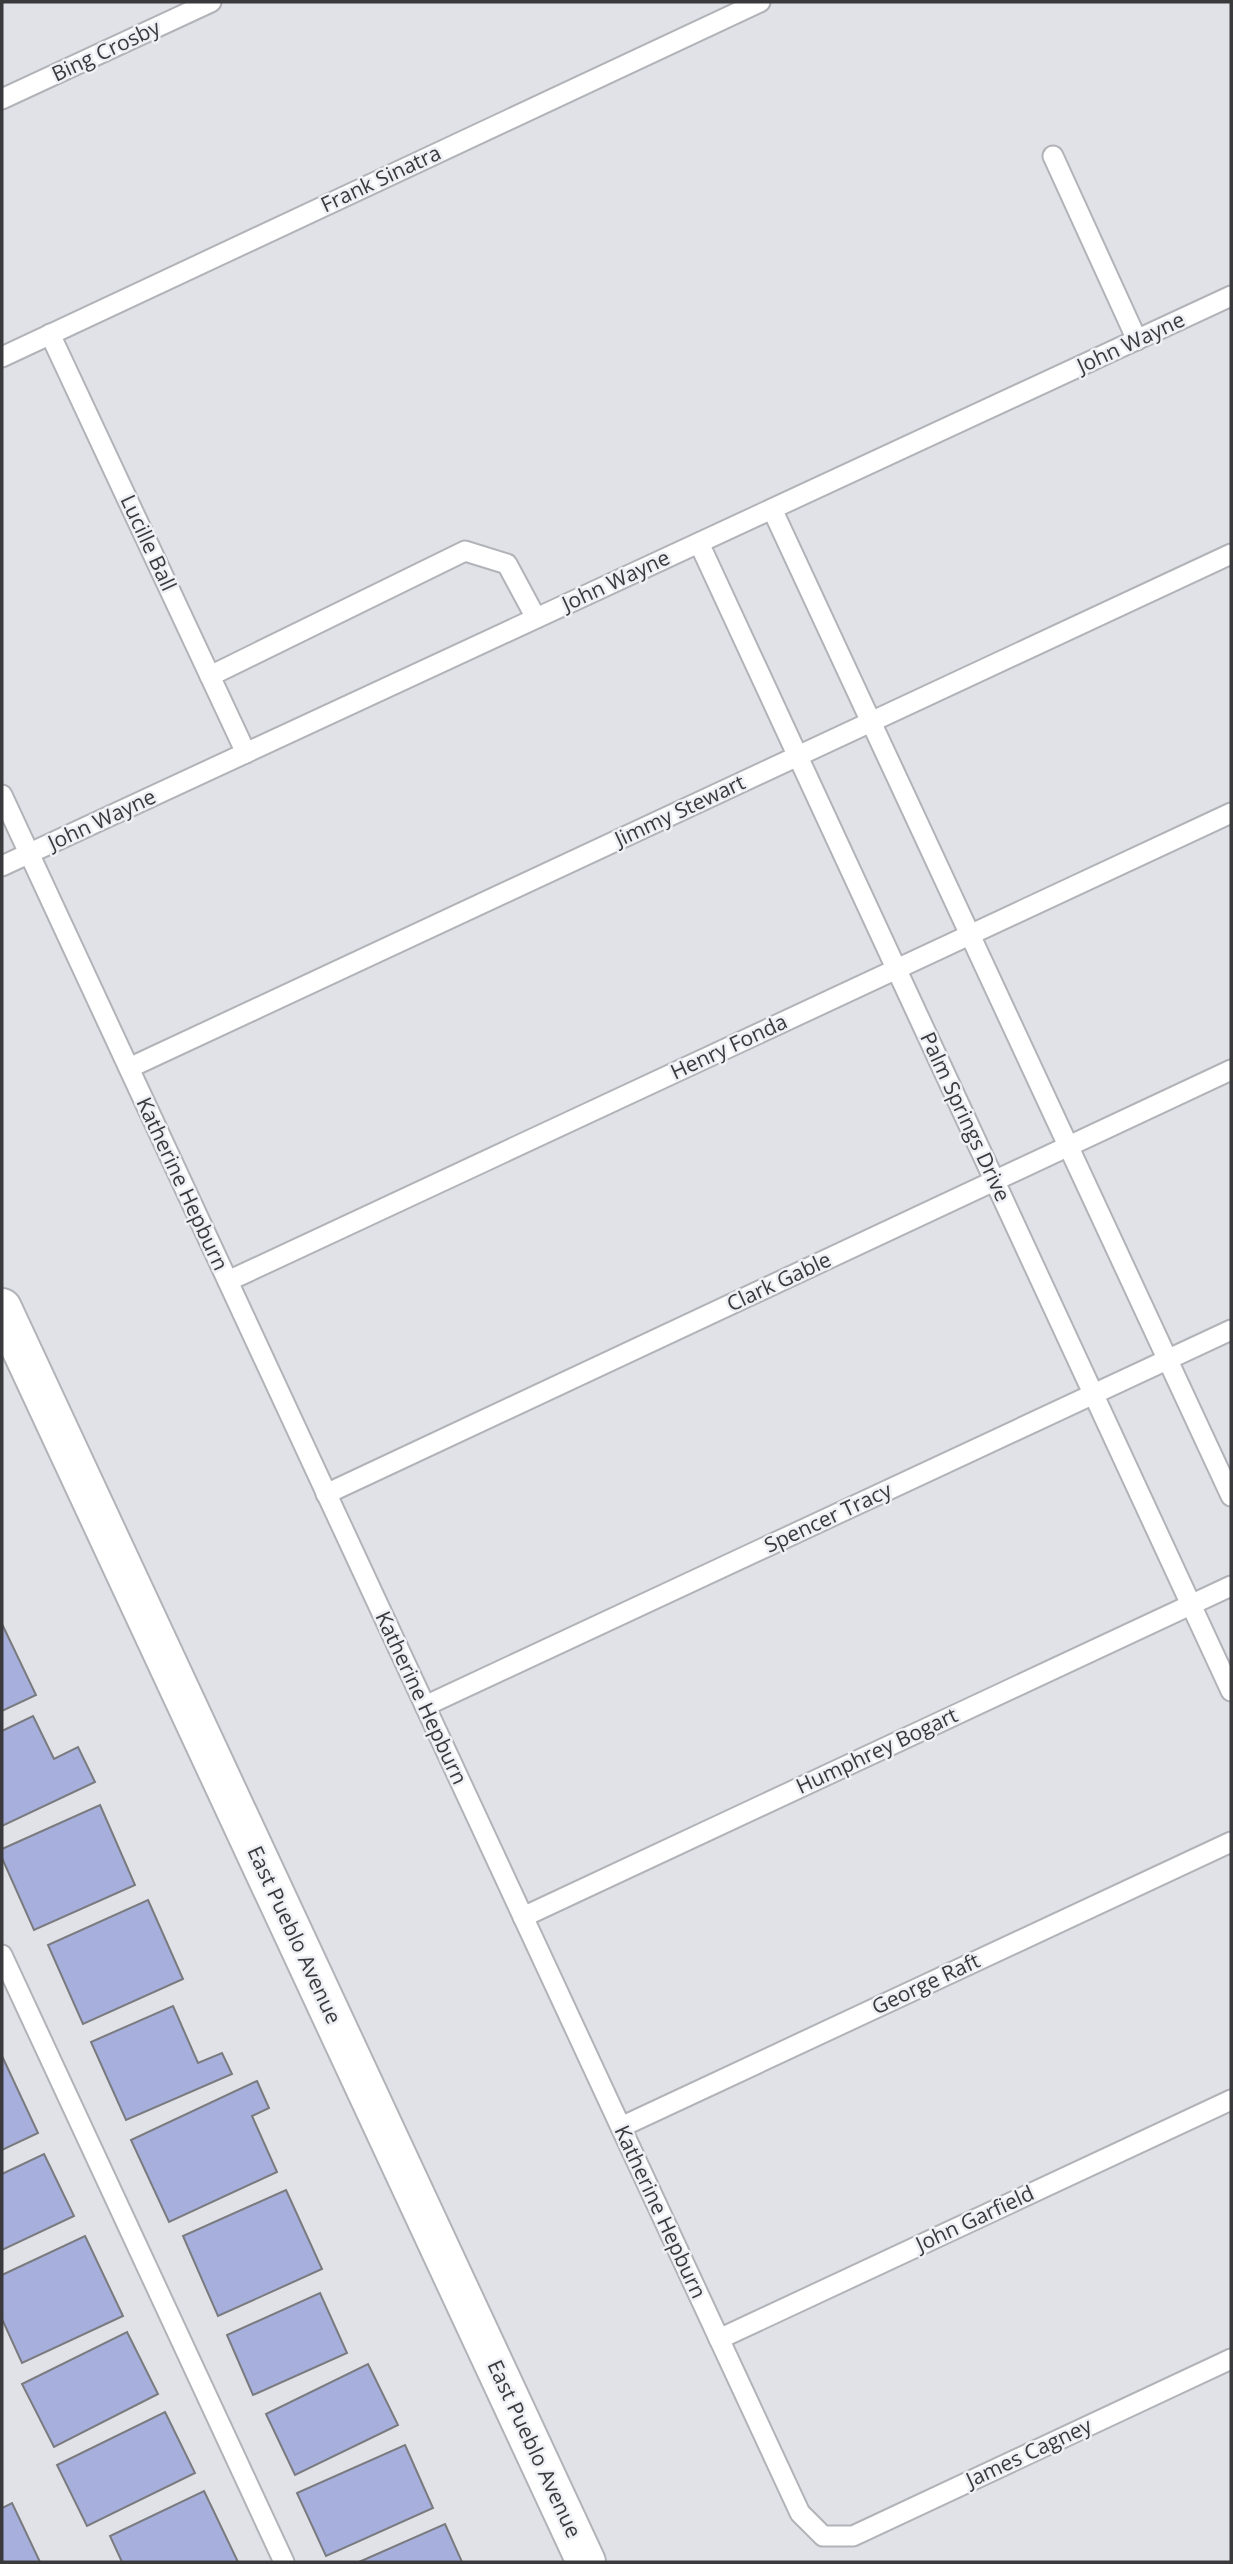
<svg xmlns="http://www.w3.org/2000/svg" width="1233" height="2564" font-family="'Open Sans',sans-serif">
  <style>
    .building { fill: #a7b0dd; stroke: #7a7b7f; stroke-width: 2 }
    .lines { fill: none; stroke-linecap: round; stroke-linejoin: round }
    .lane-casing { stroke: #b2b3b8; stroke-width: 23 }
    .street-casing { stroke: #b2b3b8; stroke-width: 42 }
    .lane { stroke: #fff; stroke-width: 19 }
    .street { stroke: #fff; stroke-width: 38 }
    .labels { text-anchor: middle; stroke-width: 5; stroke-linejoin: round; paint-order: stroke }
    .street-label { font-size: 21px; fill: #3a3a3c; stroke: #eef0f5 }
  </style>
  <rect width="100%" height="100%" fill="#e1e2e8"/>
  <g class="building">
    <polygon points="2,1624 36,1695 2,1711"/>
    <polygon points="33,1716 54,1759 78,1747 95,1782 2,1826 2,1731"/>
    <polygon points="100,1805 135,1885 34,1930 2,1858 2,1849"/>
    <polygon points="148,1900 183,1979 83,2024 48,1945"/>
    <polygon points="173,2006 198,2063 222,2053 232,2074 126,2120 91,2042"/>
    <polygon points="2,2056 38,2133 2,2150"/>
    <polygon points="257,2081 269,2108 252,2116 277,2172 169,2222 131,2140"/>
    <polygon points="44,2154 74,2216 2,2250 2,2174"/>
    <polygon points="286,2190 322,2269 218,2316 183,2236"/>
    <polygon points="85,2236 123,2316 22,2363 2,2319 2,2275"/>
    <polygon points="320,2293 347,2353 253,2395 227,2335"/>
    <polygon points="127,2332 158,2394 54,2447 22,2384"/>
    <polygon points="368,2364 398,2425 295,2475 266,2414"/>
    <polygon points="165,2412 195,2473 87,2526 57,2465"/>
    <polygon points="405,2445 433,2508 326,2556 297,2493"/>
    <polygon points="204,2491 238,2562 122,2562 110,2536"/>
    <polygon points="12,2503 40,2562 2,2562 2,2508"/>
    <polygon points="445,2524 462,2562 359,2562"/>
  </g>
  <g class="lines">
    <defs>
      <g id="lane">
        <polyline points="2,99 211,2"/>
        <polyline points="1053,156 1137,340"/>
        <polyline points="50,334 246,753"/>
        <polyline points="2,357 760,2"/>
        <polyline points="772,509 1231,1496"/>
        <polyline points="699,543 1231,1691"/>
        <polyline points="210,676 465,551 507,564 536,618"/>
        <polyline points="2,795 800,2513 823,2536 853,2536 1231,2359"/>
        <polyline points="2,866 1231,296"/>
        <polyline points="129,1068 1231,554"/>
        <polyline points="228,1281 1231,813"/>
        <polyline points="326,1494 1231,1070"/>
        <polyline points="425,1706 1231,1330"/>
        <polyline points="523,1917 1231,1586"/>
        <polyline points="2,1955 284,2562"/>
        <polyline points="621,2127 1231,1842"/>
        <polyline points="719,2339 1231,2100"/>
      </g>
      <polyline id="street" points="2,1308 586,2562"/>
    </defs>
    <use href="#lane" class="lane-casing"/>
    <use href="#street" class="street-casing"/>
    <use href="#lane" class="lane"/>
    <use href="#street" class="street"/>
  </g>
  <g class="labels">
    <g class="street-label">
      <text transform="translate(106 51) rotate(-25)" y="7">Bing Crosby</text>
      <text transform="translate(381 179) rotate(-25)" y="7">Frank Sinatra</text>
      <text transform="translate(1131 343) rotate(-25)" y="7">John Wayne</text>
      <text transform="translate(148 543) rotate(65)" y="7">Lucille Ball</text>
      <text transform="translate(616 581) rotate(-25)" y="7">John Wayne</text>
      <text transform="translate(680 811) rotate(-25)" y="7">Jimmy Stewart</text>
      <text transform="translate(102 820) rotate(-25)" y="7">John Wayne</text>
      <text transform="translate(729 1047) rotate(-25)" y="7">Henry Fonda</text>
      <text transform="translate(965 1117) rotate(65)" y="7">Palm Springs Drive</text>
      <text transform="translate(182 1184) rotate(65)" y="7">Katherine Hepburn</text>
      <text transform="translate(779 1282) rotate(-25)" y="7">Clark Gable</text>
      <text transform="translate(828 1518) rotate(-25)" y="7">Spencer Tracy</text>
      <text transform="translate(421 1698) rotate(65)" y="7">Katherine Hepburn</text>
      <text transform="translate(877 1751) rotate(-25)" y="7">Humphrey Bogart</text>
      <text transform="translate(294 1935) rotate(65)" y="7">East Pueblo Avenue</text>
      <text transform="translate(926 1984) rotate(-25)" y="7">George Raft</text>
      <text transform="translate(660 2212) rotate(65)" y="7">Katherine Hepburn</text>
      <text transform="translate(975 2219) rotate(-25)" y="7">John Garfield</text>
      <text transform="translate(534 2449) rotate(65)" y="7">East Pueblo Avenue</text>
      <text transform="translate(1029 2453) rotate(-25)" y="7">James Cagney</text>
    </g>
  </g>
  <rect width="1233" height="2564" fill="none" stroke="#3a3a3c" stroke-width="7"/>
</svg>
